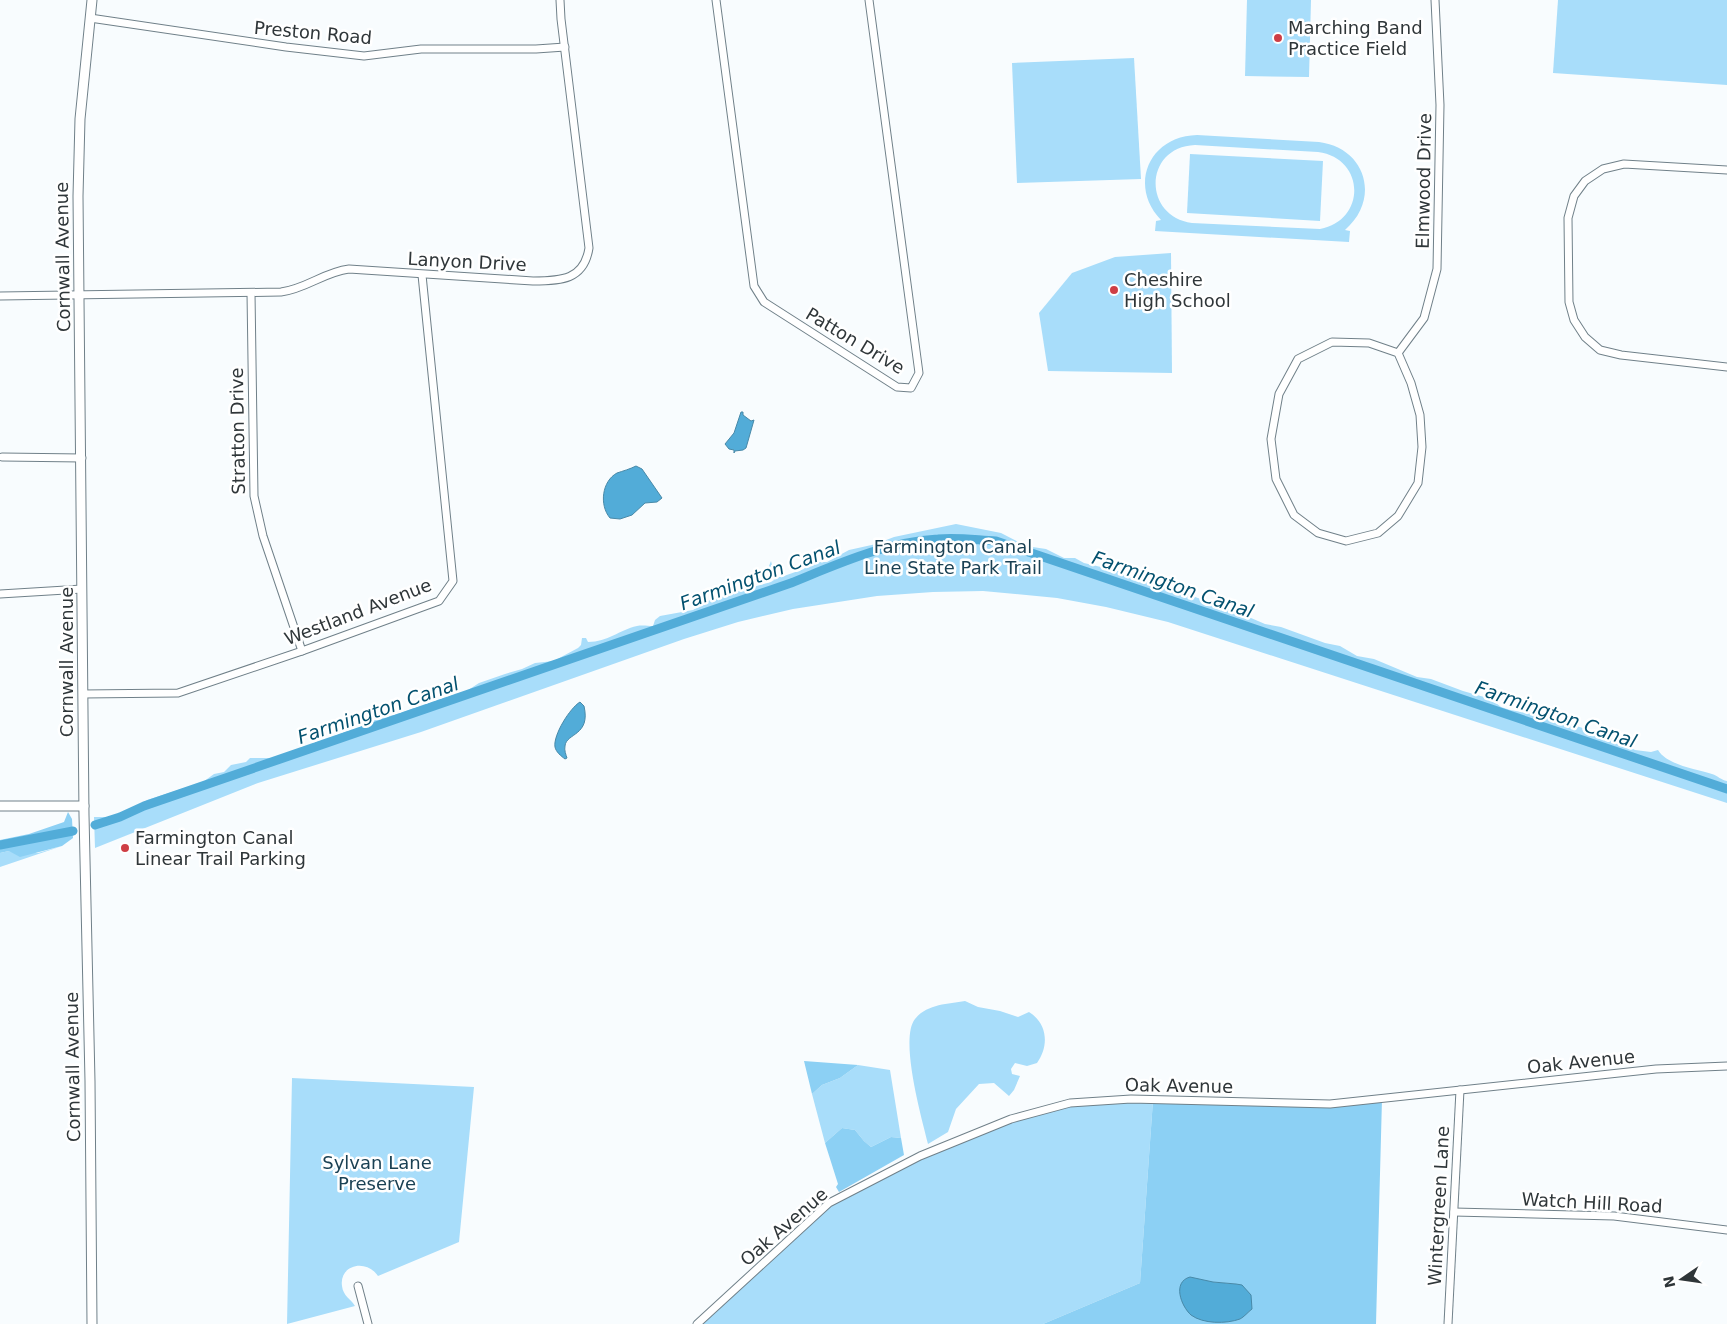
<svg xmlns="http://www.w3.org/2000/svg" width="1727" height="1324" font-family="'DejaVu Sans',sans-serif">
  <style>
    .green { fill: #a8ddfa; fill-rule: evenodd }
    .forest { fill: #8cd0f4; fill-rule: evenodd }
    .water { fill: #52acd8; stroke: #4889a8 }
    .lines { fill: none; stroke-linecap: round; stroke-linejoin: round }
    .canal { stroke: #52acd8; stroke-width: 9 }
    .minor-casing { stroke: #708089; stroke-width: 9 }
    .tertiary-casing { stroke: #708089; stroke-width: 11 }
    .minor { stroke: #fff; stroke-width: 7 }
    .tertiary { stroke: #fff; stroke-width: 9 }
    .poi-dot { fill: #ce3e45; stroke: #fff; stroke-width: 2 }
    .labels { text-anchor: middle; stroke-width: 5; stroke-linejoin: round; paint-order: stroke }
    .poi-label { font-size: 18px; fill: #2f3639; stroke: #fff; text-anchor: start }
    .street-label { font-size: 18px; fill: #2f3639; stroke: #fff }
    .park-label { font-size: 18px; fill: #1a4154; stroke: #fff }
    .water-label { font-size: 19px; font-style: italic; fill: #03516f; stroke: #fff }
  </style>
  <rect width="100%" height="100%" fill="#f8fcfe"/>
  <g class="green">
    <polygon points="1247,0 1311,0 1309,77 1245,76"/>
    <polygon points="1558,0 1727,0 1727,85 1553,73"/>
    <polygon points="1134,58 1141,179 1017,183 1012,63"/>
    <path d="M1197,135L1319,142C1366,148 1381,199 1345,230L1350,231L1349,242L1155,231L1156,221L1161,220C1128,186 1149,136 1197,135ZM1195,145L1318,152C1365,158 1367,220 1320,229L1192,223C1142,216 1144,147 1195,145Z"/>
    <polygon points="1190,154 1323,161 1320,221 1187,213"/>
    <polygon points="1171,253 1172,373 1048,371 1039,313 1072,273 1115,257"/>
    <path d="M956,524L1001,533L1026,546L1046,549L1064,558H1075L1084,563L1122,572L1153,583L1164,584L1185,592H1188L1191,595L1195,597L1230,609L1265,624L1281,627L1325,643L1340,646L1357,656L1374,659L1417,677L1431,679L1463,691L1491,699L1501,707L1510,710L1550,717L1615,739L1635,750L1651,752L1658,750C1667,765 1696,769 1712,774C1718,776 1721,780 1727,781V803L1168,622L1106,607L1057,598L983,591L933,592L877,596L793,609L738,622L684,639L421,732L258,783L95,848L94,817H114L123,815L147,800L203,782L214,774L224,772L231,765L246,762L250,758H273L319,743L345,732L359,729L375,720L401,713L414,708L437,703L459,696L479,683L505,674L522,669L535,663L554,661L563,656L578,648L581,645L582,638H586L588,642C608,642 619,630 637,626C642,625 648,626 653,626L655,620L660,616L693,610L713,598L771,582L774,580L769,566L771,561L775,577H781L804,569L806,566L808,558H811L814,562H827L849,550L876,544L894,537Z"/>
    <polygon points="62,846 0,867 0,853 9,851 38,853"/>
    <path d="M965,1001L978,1007L1000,1011L1018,1017L1029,1012C1048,1024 1049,1046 1037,1063L1027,1066L1015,1063L1011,1069L1012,1074L1020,1076L1014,1090L1009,1096L994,1083L979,1084L956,1109L948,1132L928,1144C922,1119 899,1039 915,1019C927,1004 948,1004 965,1001Z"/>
    <polygon points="858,1065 890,1070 901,1138 891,1137 871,1147 864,1141 855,1130 842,1128 825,1143 812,1094 822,1085 840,1078"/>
    <path d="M292,1078L474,1087L459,1242L378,1276C366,1258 339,1265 342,1286C343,1296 351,1299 355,1306L287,1324Z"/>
    <polygon points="1153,1100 1140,1283 1043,1324 697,1324 829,1203 920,1156 1011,1119 1070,1103"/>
  </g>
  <g class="forest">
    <polygon points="68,812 72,819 73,838 62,846 20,857 9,851 0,853 0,840 29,834 64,822"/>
    <polygon points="804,1061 858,1065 840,1078 822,1085 812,1094"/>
    <path d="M1382,1099L1376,1324H1043L1140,1283L1153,1100L1330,1104ZM1213,1282L1236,1284L1252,1309L1240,1319L1224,1322Z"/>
    <polygon points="842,1128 855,1130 864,1141 871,1147 891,1137 901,1138 904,1155 839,1192 836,1187 838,1184 825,1143"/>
  </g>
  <g class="water">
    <polygon points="741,412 743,412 743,415 751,421 754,420 746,448 743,450 735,451 734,453 734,450 729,449 725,444 734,433"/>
    <path d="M636,466L642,469L662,498L657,502L645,503L632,515L620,519L610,518C599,505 602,481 617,473C623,471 630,469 636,466Z"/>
    <path d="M580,702L584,706C591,736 566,733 565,746C564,750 566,755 567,758L565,759C561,756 556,752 555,747C553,735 570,708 580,702Z"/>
    <path d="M1190,1277L1213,1282L1236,1284L1242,1285L1251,1295L1252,1309C1248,1312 1244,1317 1240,1319C1226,1324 1203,1324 1191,1315C1181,1306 1172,1282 1190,1277Z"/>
  </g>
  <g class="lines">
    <g class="canal">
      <path d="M95,825L120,817L144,806L791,583C838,564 886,542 938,539C957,537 976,540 996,541L1727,789"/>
      <polyline points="0,845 73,831"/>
    </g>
    <defs>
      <g id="minor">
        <polyline points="716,0 754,286 764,302 897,387 911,388 919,373 869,0"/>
        <polyline points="90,18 286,47 364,56 421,49 536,49 565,47"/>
        <polyline points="1727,170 1624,164 1603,169 1585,181 1574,196 1568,218 1569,302 1574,320 1585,337 1600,350 1621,355 1727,367"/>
        <polyline points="251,293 254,496 263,536 302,651"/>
        <path d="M0,296L281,292C306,289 324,272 349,269L533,281C561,281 584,280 589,248L561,19L560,0"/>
        <polygon points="1332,342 1369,343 1398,353 1411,383 1420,415 1422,447 1418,483 1398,516 1378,533 1346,541 1318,533 1294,515 1276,479 1271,439 1279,394 1298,359"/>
        <polyline points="1398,353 1424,318 1437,269 1440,105 1435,0"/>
        <polyline points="2,457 82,458"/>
        <polyline points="0,594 82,589"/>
        <polyline points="83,694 178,693 302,651 439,601 453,581 422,275"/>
        <polyline points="1454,1212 1614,1216 1727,1230"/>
        <polyline points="358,1286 368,1324"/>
        <polyline points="697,1324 829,1203 920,1156 1011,1119 1070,1103 1131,1099 1330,1104 1656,1069 1727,1066"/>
        <polyline points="1448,1324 1460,1090"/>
      </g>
      <g id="tertiary">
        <polyline points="0,806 84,806"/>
        <polyline points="92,1324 90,1081 84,815 78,196 80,119 92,0"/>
      </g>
    </defs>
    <use href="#minor" class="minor-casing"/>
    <use href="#tertiary" class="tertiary-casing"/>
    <use href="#minor" class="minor"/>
    <use href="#tertiary" class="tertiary"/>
  </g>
  <g class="poi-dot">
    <circle cx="1278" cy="38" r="5"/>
    <circle cx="1114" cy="290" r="5"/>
    <circle cx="125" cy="848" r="5"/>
  </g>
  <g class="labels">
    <g class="poi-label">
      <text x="1288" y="34">Marching Band<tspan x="1288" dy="21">Practice Field</tspan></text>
      <text x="1124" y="286">Cheshire<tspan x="1124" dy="21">High School</tspan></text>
      <text x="135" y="844">Farmington Canal<tspan x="135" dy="21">Linear Trail Parking</tspan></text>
    </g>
    <g class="street-label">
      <text transform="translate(313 33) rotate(5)" y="6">Preston Road</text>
      <text transform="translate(1424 181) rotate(-89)" y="6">Elmwood Drive</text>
      <text transform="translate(63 257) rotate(-91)" y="6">Cornwall Avenue</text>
      <text transform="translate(467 262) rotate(3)" y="6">Lanyon Drive</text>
      <text transform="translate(855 341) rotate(31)" y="6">Patton Drive</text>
      <text transform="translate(238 431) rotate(-91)" y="6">Stratton Drive</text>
      <text transform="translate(358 612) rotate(-21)" y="6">Westland Avenue</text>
      <text transform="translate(67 662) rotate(-90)" y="6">Cornwall Avenue</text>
      <text transform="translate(1581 1062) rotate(-6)" y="6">Oak Avenue</text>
      <text transform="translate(73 1067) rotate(-91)" y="6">Cornwall Avenue</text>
      <text transform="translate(1179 1086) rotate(1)" y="6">Oak Avenue</text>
      <text transform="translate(1592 1203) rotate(3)" y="6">Watch Hill Road</text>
      <text transform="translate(1439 1206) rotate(-87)" y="6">Wintergreen Lane</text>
      <text transform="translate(784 1227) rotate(-41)" y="6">Oak Avenue</text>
    </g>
    <g class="park-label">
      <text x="953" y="553">Farmington Canal<tspan x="953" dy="21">Line State Park Trail</tspan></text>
      <text x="377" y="1169">Sylvan Lane<tspan x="377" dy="21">Preserve</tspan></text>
    </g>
    <g class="water-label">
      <text transform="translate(760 575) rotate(-20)" y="7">Farmington Canal</text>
      <text transform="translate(1173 584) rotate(19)" y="7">Farmington Canal</text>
      <text transform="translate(378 710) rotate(-19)" y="7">Farmington Canal</text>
      <text transform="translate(1556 714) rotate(19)" y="7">Farmington Canal</text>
    </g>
  </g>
  <g transform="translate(1682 1279) rotate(257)" stroke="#ffffff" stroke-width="4" paint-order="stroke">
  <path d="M0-4L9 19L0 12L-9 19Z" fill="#2f3639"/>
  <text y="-8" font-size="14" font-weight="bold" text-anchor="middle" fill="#2f3639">N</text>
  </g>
</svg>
